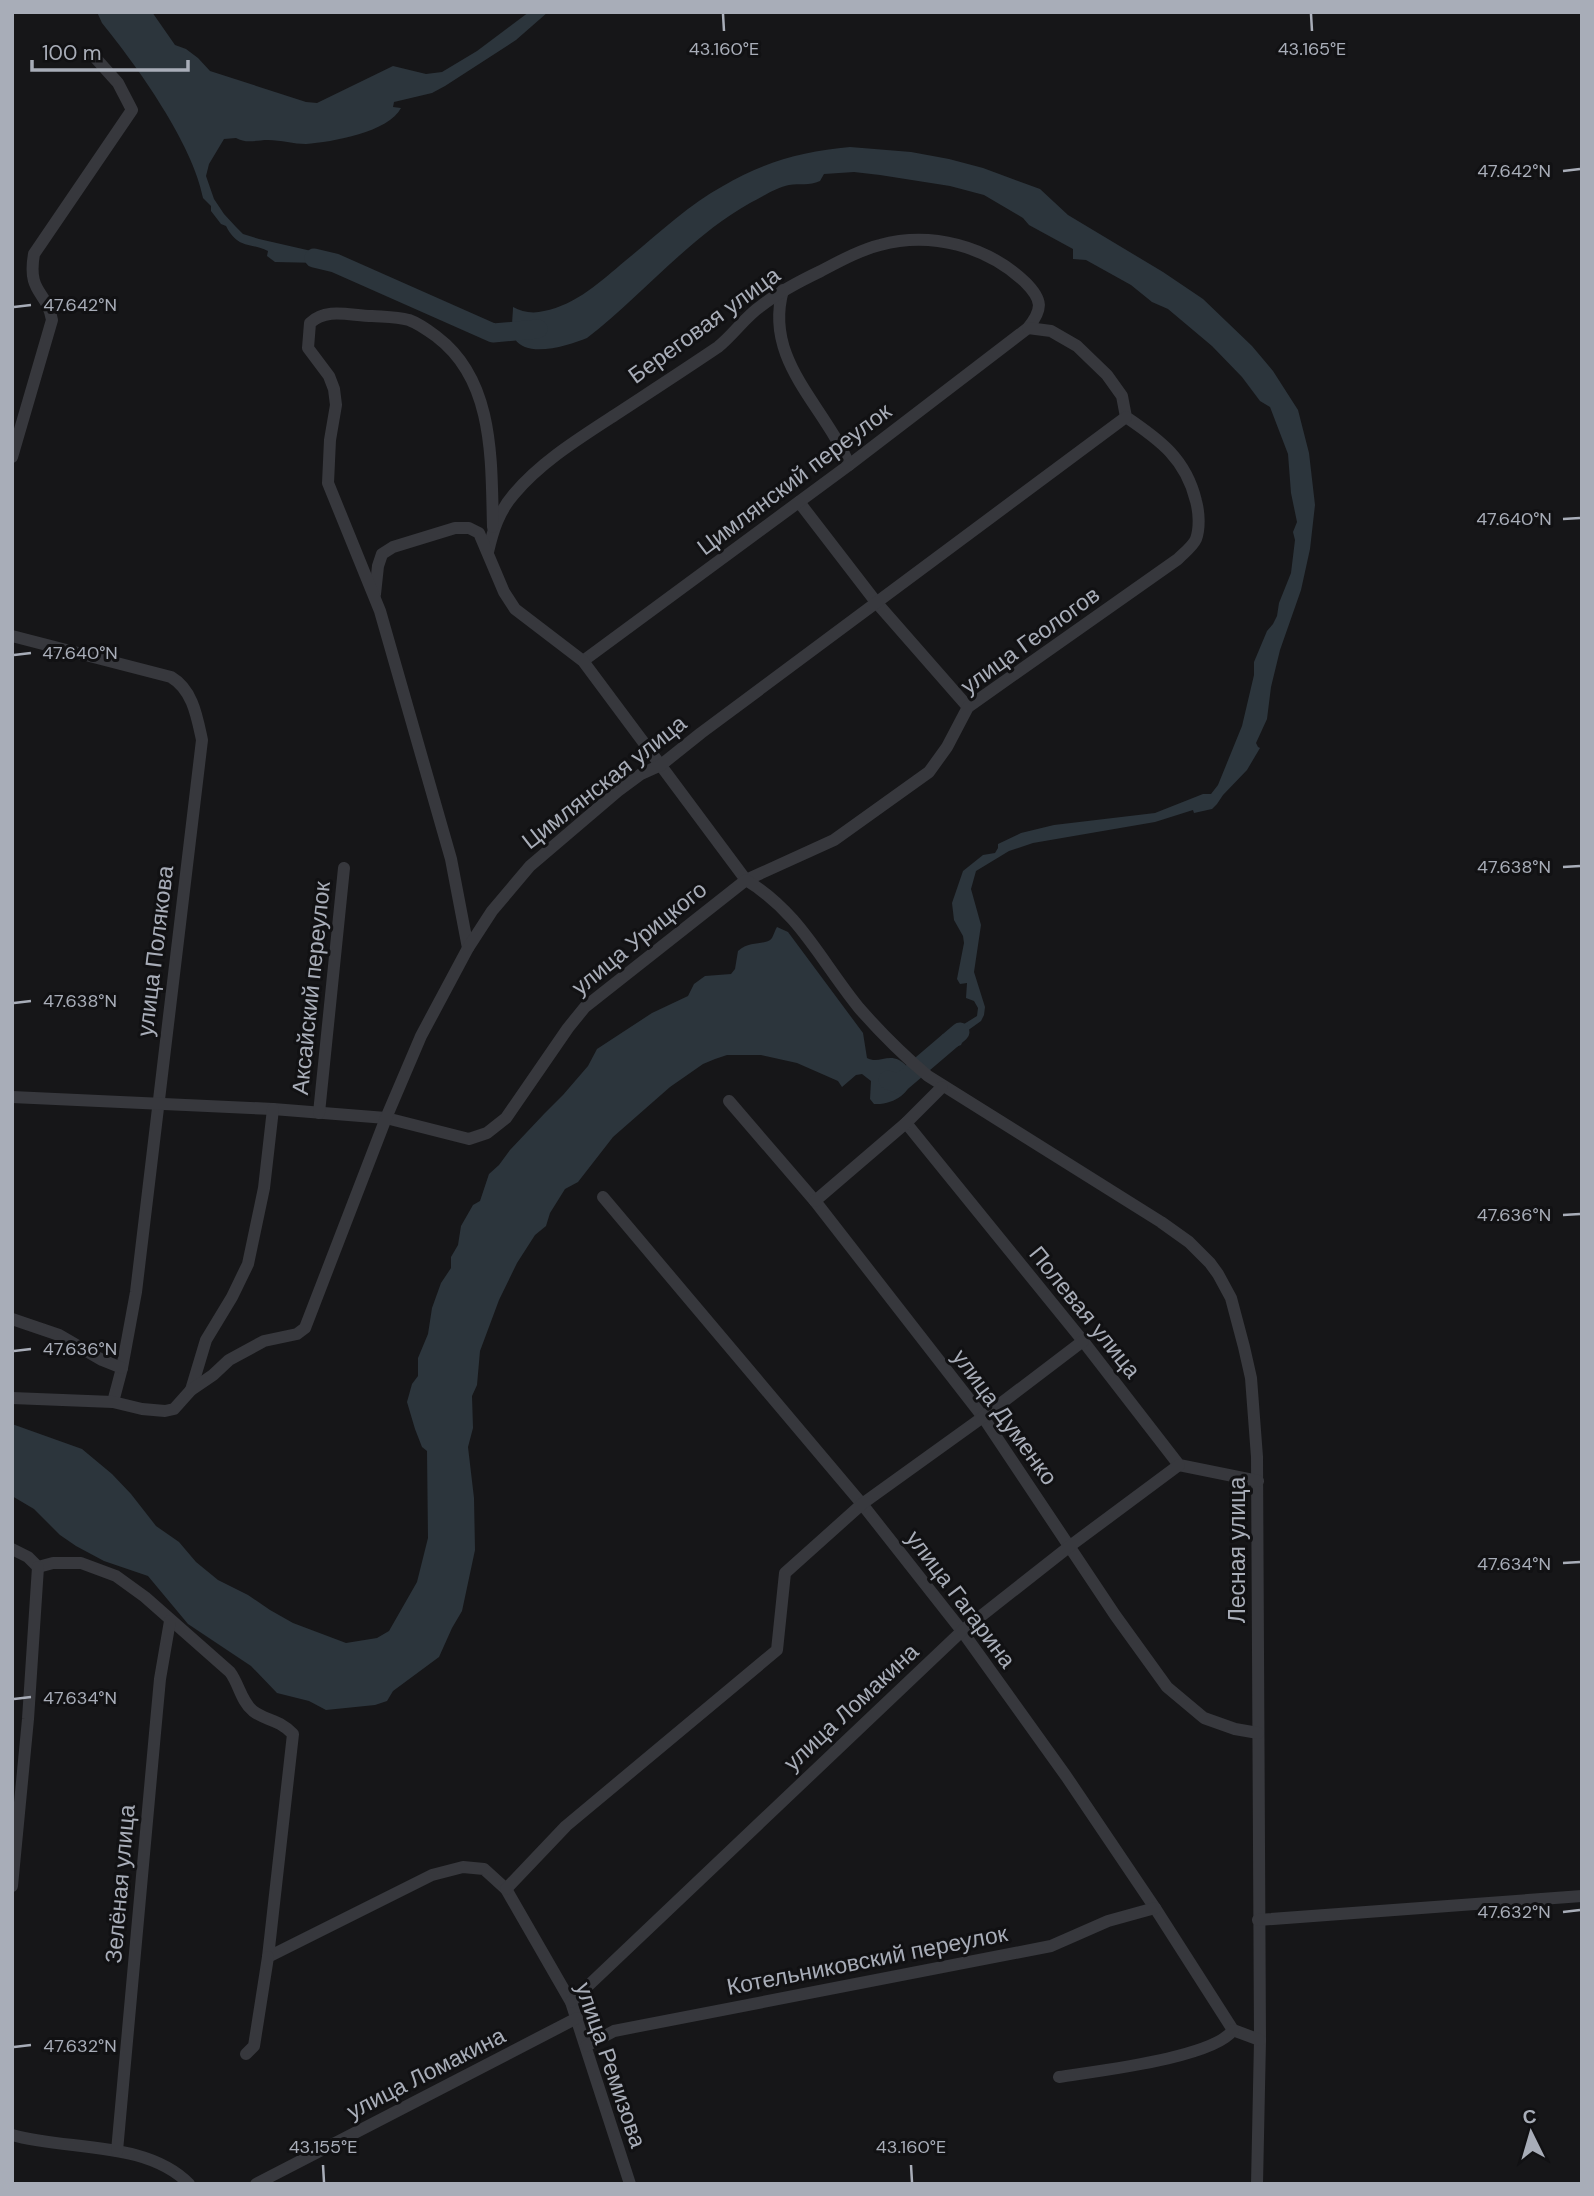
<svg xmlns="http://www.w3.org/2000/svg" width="1594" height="2196" font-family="'DM Sans',sans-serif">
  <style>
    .water { fill: #2c353c }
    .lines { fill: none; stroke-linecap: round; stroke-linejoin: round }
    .river { stroke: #2c353c; stroke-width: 19 }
    .minor { stroke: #37383d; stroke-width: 12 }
    .ticks { fill: none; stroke: #a8adb8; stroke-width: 2.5 }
    .labels { text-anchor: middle; stroke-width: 6; stroke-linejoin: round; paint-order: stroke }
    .street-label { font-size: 23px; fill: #a8adb8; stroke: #111113 }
    .ticks-label { font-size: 18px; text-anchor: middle; fill: #a8adb8; stroke: #111113; stroke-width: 6; stroke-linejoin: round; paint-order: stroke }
  </style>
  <rect width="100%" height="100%" fill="#161618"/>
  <g class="water">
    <path d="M97,12H152L175,45L186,49L198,58L210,71L306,102L317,103L393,66L426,74L442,72L477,51L529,12H548L516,40L445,86L432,93L394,102L393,107L401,108C389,132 332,142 306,144C294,144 281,140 268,140C257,140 246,144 236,138L224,139L209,164L206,176L214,199L224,214L236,227L243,234L259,239L342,258L336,267L321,263L275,262L267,256L268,251C248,242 238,249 226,226L221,224L211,211V206L203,198C193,144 137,66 102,23Z"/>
    <path d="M850,147L911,152L949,159L983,168L1040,189L1068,215L1163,272L1203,299L1252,346L1273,371L1298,410L1309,453L1315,505L1310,549L1301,590L1280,650L1271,687L1267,719L1256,743L1258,747L1260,748L1247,770L1223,795L1217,804L1212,809L1194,813L1193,810L1155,822L1033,843L1009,851L976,871L971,889L981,925L974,972L985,1007L984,1015L981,1021L967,1031L961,1045L953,1048L950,1052L940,1048L938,1040L943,1034L949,1038L956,1029L977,1016L978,1008L974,1001L966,998L967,983L960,984L957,979L964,943L963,936L954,920L952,903L963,871L983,855L995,853L998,848V844L1021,833L1054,825L1155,813L1203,794H1211L1218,785L1242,726L1254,675V662L1267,631L1273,624L1277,616L1279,603L1291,573L1295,540L1293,532L1297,522L1291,493L1288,454L1270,407L1260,401L1242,377L1212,346L1168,309L1152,302L1131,285L1086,260L1073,259V249L1029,225L1023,218L984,195L950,186L880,175L854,172L824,174L820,181C809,186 800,183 789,185C777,187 762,197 750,203C688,238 643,295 587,338C570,345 527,359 515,339C510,331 513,316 513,307C522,312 533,314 544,311C576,305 601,281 625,261C657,235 687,206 723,186C763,162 804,151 850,147Z"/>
    <path d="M777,927L788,932L863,1033L867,1058C878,1064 887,1054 899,1060C927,1076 903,1106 874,1104L870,1099L871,1081L862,1074L856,1075L842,1087L838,1081L797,1063L761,1055H727L715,1059L703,1064L670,1087L613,1137L578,1182L565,1189L550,1213L546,1226L535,1235L517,1263L499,1300L480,1351L477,1385L472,1396L473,1428L468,1447L474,1498L475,1550L462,1611L452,1628L439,1657L393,1691L387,1701L375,1705L326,1710L309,1701L277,1693L251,1666L188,1624L148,1576L104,1561L76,1546L60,1535L34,1509L12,1496V1424L82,1449L112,1474L131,1494L156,1526L179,1542L196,1562L218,1580L248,1595L270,1610L293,1623L346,1643L377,1638L389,1631L417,1582L428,1538L427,1451L422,1447L415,1429L407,1402L412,1384L418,1376V1358L428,1334L432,1308L441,1283L451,1268V1257L458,1245L461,1226L473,1205L480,1201L489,1174L499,1165L510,1150L544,1114L563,1095L588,1066L597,1049L652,1013L688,996L694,984L705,976L731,974L735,969L738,951C750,940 766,946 772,938C774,934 775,930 777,927Z"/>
  </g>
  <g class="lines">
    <g class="river">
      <polyline points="314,258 335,263 493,333 538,329"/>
      <polyline points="888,1080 899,1084 960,1032"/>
    </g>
    <g class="minor">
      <path d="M783,290C763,361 825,405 849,465"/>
      <path d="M12,457L52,320C47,290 27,294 34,254L132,110L118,83L91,53"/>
      <polyline points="799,502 876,602 968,707"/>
      <path d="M488,552C493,530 499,511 514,494C542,461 580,438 615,415C650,392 684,370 718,347C734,334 745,317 761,306C780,291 800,281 821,271C840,261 860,250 880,245C931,231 987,246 1025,282C1043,300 1043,309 1028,328L849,465L583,661"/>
      <path d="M375,594L378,566L382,554L393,547L455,528H469L479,533L504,592L515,609L583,661L746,880L834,840L929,772L947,747L968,707L1178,559C1184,553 1193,546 1196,539C1200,528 1199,512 1196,501C1186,459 1160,440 1126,417L1122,396L1107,375L1077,346L1051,331L1028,328"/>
      <path d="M12,636L171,677C193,690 197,717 202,740L136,1292L122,1368L113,1402"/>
      <path d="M468,948L451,859L380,611L328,483L330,440L336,405L334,389L329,376L308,348L310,323C327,307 351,316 372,316C385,317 397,317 409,320C420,324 429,331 437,337C495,381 491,461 493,527"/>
      <path d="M12,1097L273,1109L386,1118L469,1139L487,1133L506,1118L568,1028L585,1007L746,880C800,913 820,960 859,1008C880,1032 903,1055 928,1076L1161,1222L1189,1242L1210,1263L1218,1274L1231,1298L1244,1347L1251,1378L1257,1457L1260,2040L1257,2184"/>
      <polyline points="729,1101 815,1201 983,1417 1115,1615 1167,1687 1204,1718 1235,1729 1258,1733"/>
      <polyline points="319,1113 344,868"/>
      <polyline points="906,1123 1083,1341 1179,1465 1258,1481"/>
      <polyline points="603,1197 862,1504 962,1631 1066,1776 1155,1908 1233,2030 1260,2040"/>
      <polyline points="815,1201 906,1123 942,1087"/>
      <polyline points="12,1319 59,1335 102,1360 122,1368"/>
      <polyline points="191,1390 206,1340 232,1297 248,1264 264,1188 273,1109"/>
      <polyline points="12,1398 113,1402 142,1409 165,1411 174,1409 191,1390 213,1375 229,1360 264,1341 297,1334 305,1328 386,1118 421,1036 468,948 492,911 530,866 618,791 641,774 661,765 701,733 1126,417"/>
      <path d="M12,1549L28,1557L38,1567L53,1563H81L116,1576L145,1597L230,1672C239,1684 241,1701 253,1711C266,1721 277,1718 293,1734L268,1957L432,1875L463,1867L484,1869L506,1889L571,2002L630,2184"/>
      <polyline points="12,1886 28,1719 38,1567"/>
      <polyline points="506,1889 566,1826 777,1650 785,1573 862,1504 983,1417 1083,1341"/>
      <polyline points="1258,1920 1582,1896"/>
      <polyline points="571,2002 962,1631 1070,1546 1179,1465"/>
      <polyline points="586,2046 614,2031 1051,1946 1108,1921 1155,1908"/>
      <polyline points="246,2054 254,2046 268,1957"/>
      <path d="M1059,2077C1096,2071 1214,2058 1233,2030"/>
      <path d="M12,2135C67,2151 146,2140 189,2184"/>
      <polyline points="117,2151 155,1733 160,1679 170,1621"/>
      <polyline points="256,2184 577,2018"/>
    </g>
  </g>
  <path class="ticks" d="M723,14L724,31M1311,14L1312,31M1563,171L1580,169M14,307L31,305M1563,519L1580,518M14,655L31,653M1563,867L1580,866M14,1003L31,1001M1563,1215L1580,1214M14,1351L31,1349M1563,1563L1580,1562M14,1699L31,1697M1563,1912L1580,1910M14,2047L31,2045M323,2165L324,2182M911,2165L912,2182"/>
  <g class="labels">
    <g class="street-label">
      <text transform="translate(704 325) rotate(-36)" y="8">Береговая улица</text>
      <text transform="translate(794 479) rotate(-37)" y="8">Цимлянский переулок</text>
      <text transform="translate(1030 640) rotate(-36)" y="8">улица Геологов</text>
      <text transform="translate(604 782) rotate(-38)" y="8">Цимлянская улица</text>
      <text transform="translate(639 938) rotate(-39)" y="8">улица Урицкого</text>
      <text transform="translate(155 951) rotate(-83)" y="8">улица Полякова</text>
      <text transform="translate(311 988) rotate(-84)" y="8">Аксайский переулок</text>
      <text transform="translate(1085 1312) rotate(51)" y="8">Полевая улица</text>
      <text transform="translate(1005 1417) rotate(54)" y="8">улица Думенко</text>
      <text transform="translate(1237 1550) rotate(-90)" y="8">Лесная улица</text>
      <text transform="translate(961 1599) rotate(53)" y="8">улица Гагарина</text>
      <text transform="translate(851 1707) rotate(-43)" y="8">улица Ломакина</text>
      <text transform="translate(120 1884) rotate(-85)" y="8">Зелёная улица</text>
      <text transform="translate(867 1960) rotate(-11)" y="8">Котельниковский переулок</text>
      <text transform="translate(611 2065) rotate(71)" y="8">улица Ремизова</text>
      <text transform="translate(426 2073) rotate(-27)" y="8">улица Ломакина</text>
    </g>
  </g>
  <g class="ticks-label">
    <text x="724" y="55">43.160°E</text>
    <text x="1312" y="55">43.165°E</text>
    <text x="1514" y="177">47.642°N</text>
    <text x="80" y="311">47.642°N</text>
    <text x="1514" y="525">47.640°N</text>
    <text x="80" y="659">47.640°N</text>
    <text x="1514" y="873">47.638°N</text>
    <text x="80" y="1007">47.638°N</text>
    <text x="1514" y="1221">47.636°N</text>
    <text x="80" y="1355">47.636°N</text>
    <text x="1514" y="1570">47.634°N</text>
    <text x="80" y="1704">47.634°N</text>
    <text x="1514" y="1918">47.632°N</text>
    <text x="80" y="2052">47.632°N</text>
    <text x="323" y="2153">43.155°E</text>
    <text x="911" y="2153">43.160°E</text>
  </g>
  <rect width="1594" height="2196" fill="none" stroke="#a8adb8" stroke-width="28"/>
  <g transform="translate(1531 2133) rotate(355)" stroke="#111113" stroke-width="5" paint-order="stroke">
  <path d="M0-5L12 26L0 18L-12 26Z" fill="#a8adb8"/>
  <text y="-10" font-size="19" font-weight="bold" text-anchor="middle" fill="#a8adb8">С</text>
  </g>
  <path d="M32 60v10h156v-10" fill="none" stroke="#a8adb8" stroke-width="3.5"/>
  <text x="42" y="60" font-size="21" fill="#a8adb8" stroke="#111113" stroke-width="5" paint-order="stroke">100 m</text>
</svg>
